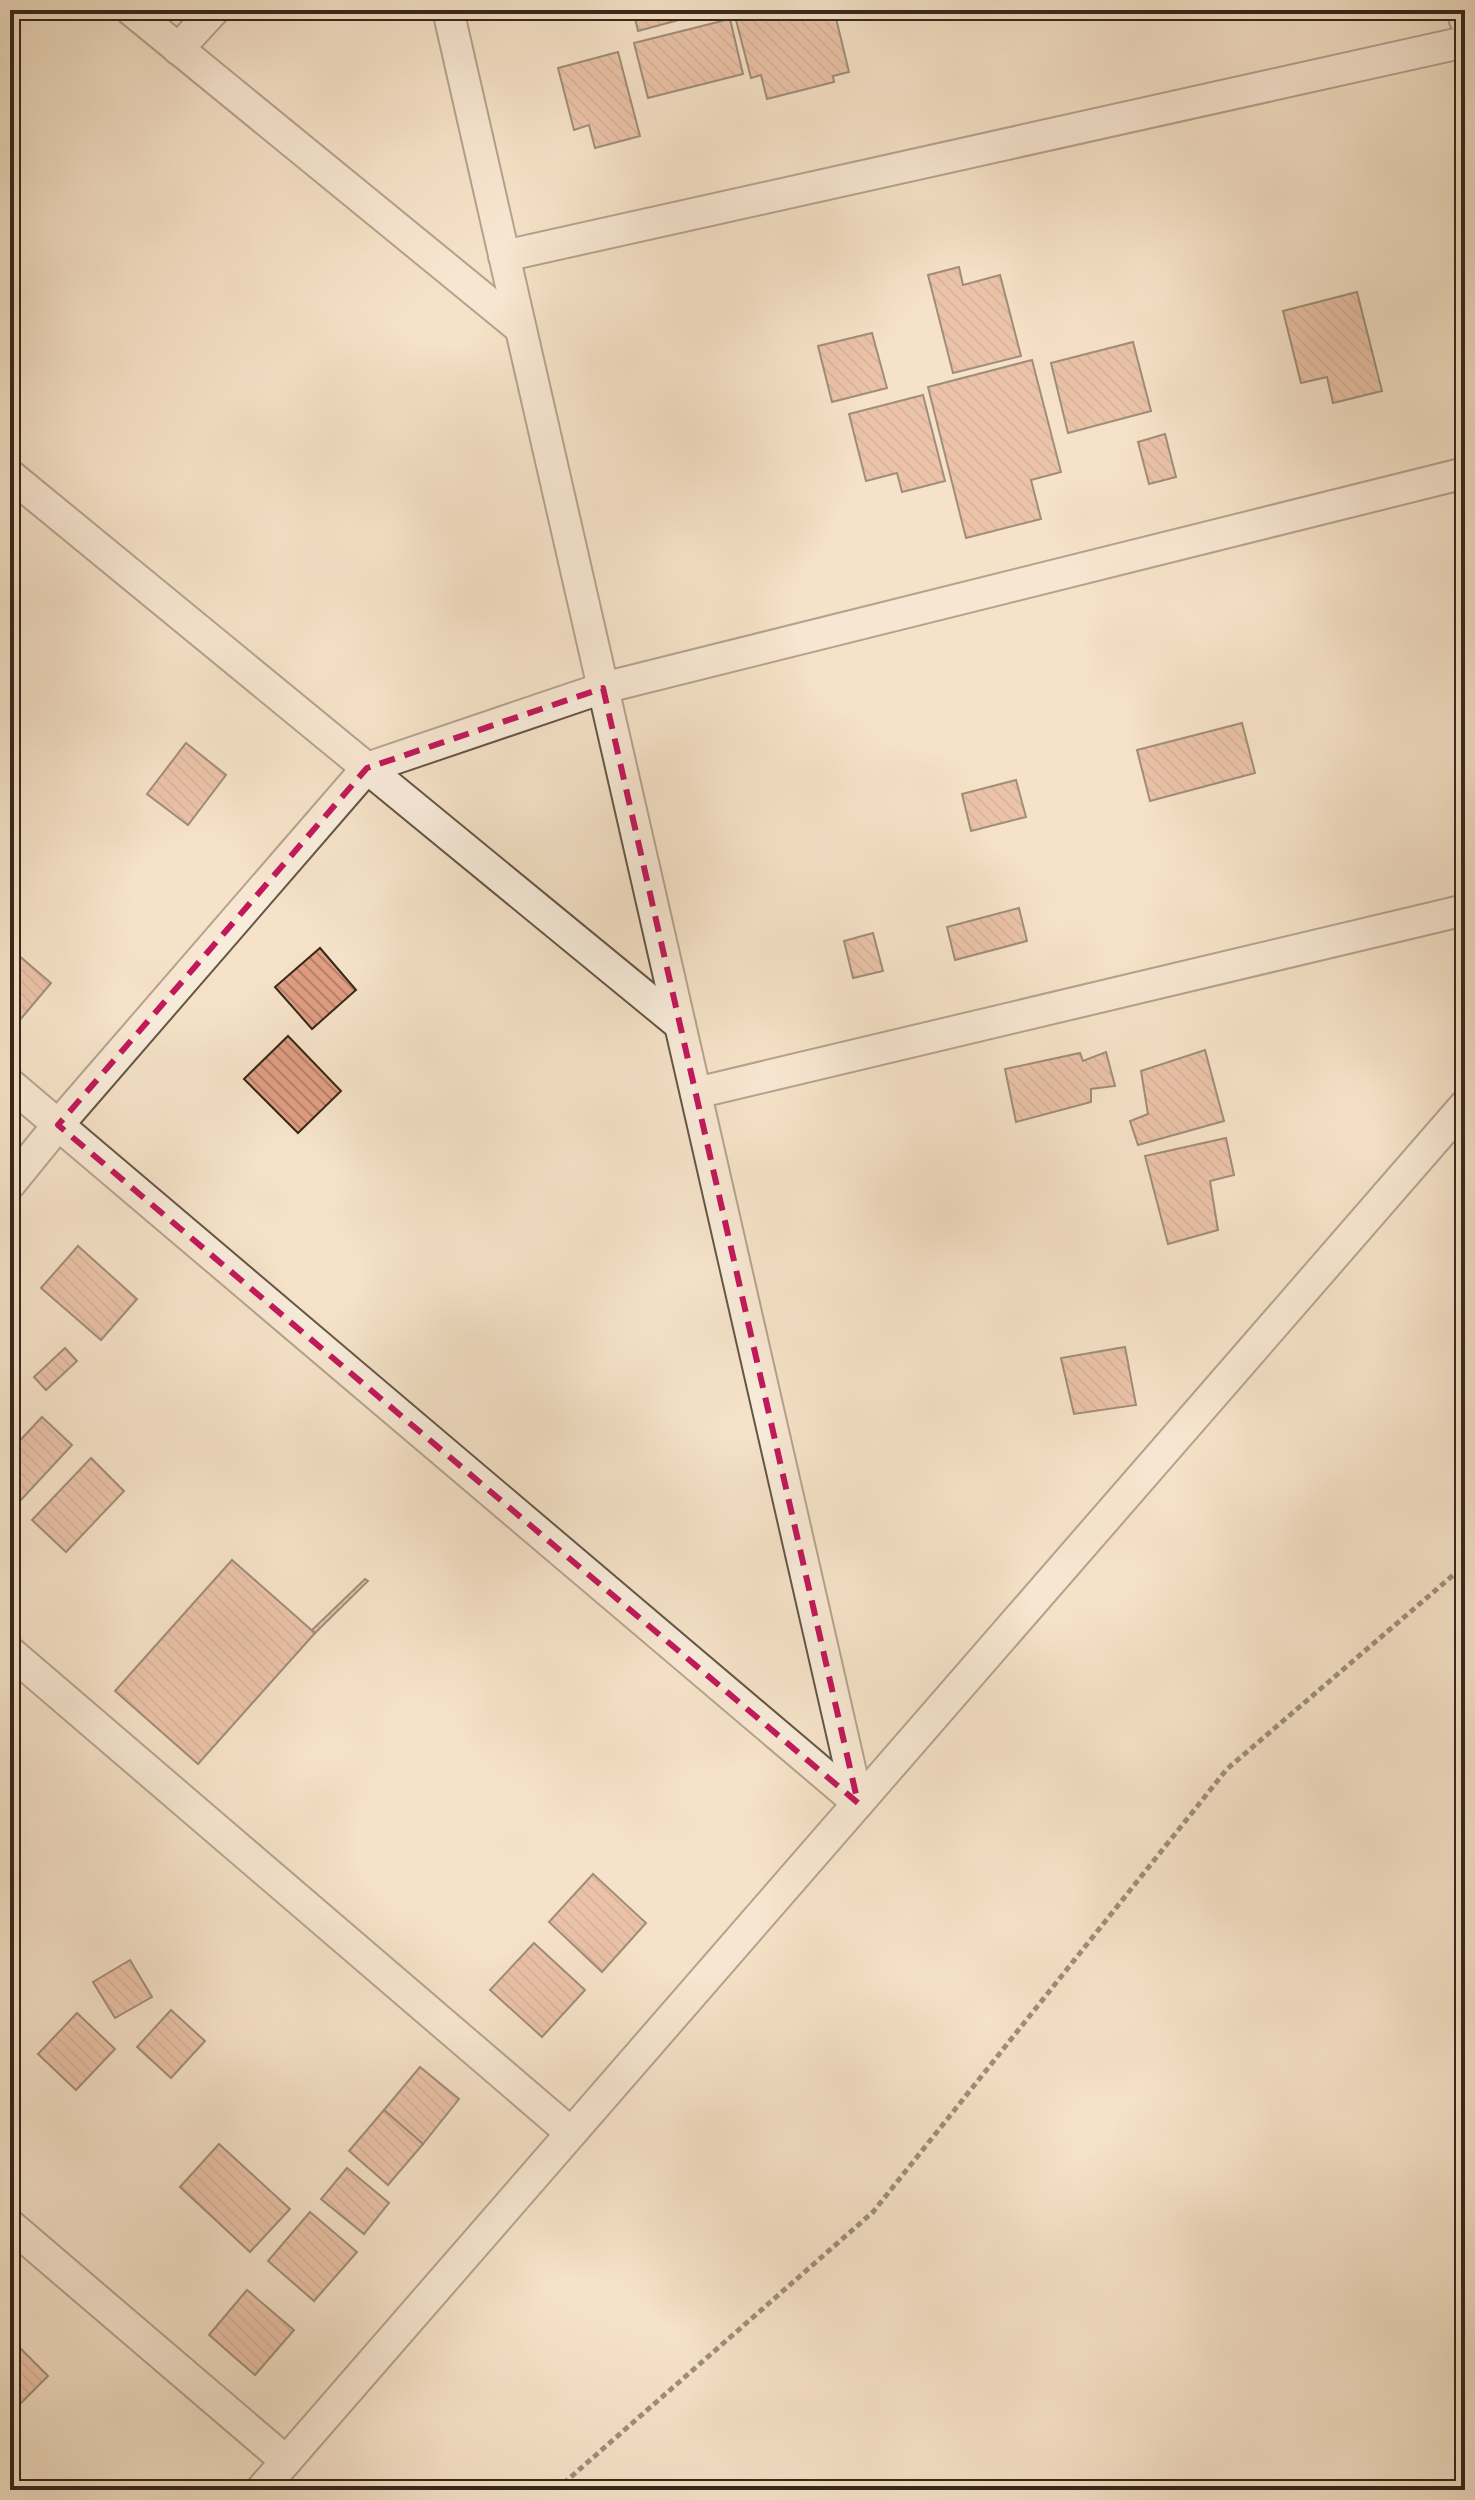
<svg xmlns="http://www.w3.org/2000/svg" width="1475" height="2500" font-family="'Libre Caslon Text',serif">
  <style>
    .building { fill: url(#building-back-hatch); stroke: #37281b; stroke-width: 2 }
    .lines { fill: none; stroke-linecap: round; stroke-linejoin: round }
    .street-casing { stroke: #665646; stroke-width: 34 }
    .path { stroke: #37281b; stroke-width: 5; stroke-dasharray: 6 4; stroke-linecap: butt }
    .street { stroke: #f8ecdb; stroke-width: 30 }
    .marked { fill: none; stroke: #c2185b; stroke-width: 6; stroke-dasharray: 16 10; stroke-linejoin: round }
  </style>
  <defs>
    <pattern id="building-back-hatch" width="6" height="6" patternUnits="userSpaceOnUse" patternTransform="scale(2)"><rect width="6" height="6" fill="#e09e82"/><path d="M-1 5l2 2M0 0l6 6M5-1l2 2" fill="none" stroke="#b6816a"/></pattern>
  </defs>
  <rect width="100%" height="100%" fill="#f5e2c8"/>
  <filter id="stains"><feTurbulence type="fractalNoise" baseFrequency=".0025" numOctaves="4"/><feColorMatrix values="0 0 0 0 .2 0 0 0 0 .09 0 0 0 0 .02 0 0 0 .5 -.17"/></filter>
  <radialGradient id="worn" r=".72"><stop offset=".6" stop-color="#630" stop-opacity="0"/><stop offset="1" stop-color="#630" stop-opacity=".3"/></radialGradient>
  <g class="building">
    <polygon points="633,10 684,10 686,18 638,31"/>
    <polygon points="776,10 834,10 849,72 833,76 834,82 767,99 761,75 751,78 736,20"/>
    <polygon points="996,10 1036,10 998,18"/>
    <polygon points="730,19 743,74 648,98 634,43"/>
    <polygon points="618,52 640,136 595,148 589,125 574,130 558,68"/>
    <polygon points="959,267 963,285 1000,275 1021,356 953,373 928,275"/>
    <polygon points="1357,292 1382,391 1333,403 1327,377 1301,383 1283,311"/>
    <polygon points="872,333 887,388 832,402 818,346"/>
    <polygon points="1133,342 1151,411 1068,433 1051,363"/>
    <polygon points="1032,360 1061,472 1031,480 1041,519 966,538 928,387"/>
    <polygon points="923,395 945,481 902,492 897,473 866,481 849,414"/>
    <polygon points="1165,434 1176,477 1149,484 1138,442"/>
    <polygon points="1242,723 1255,773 1150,801 1137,750"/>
    <polygon points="186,743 226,775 188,825 147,794"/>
    <polygon points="1016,780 1026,817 971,831 962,794"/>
    <polygon points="1019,908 1027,941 955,960 947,927"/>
    <polygon points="873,933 883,971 853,978 844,941"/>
    <polygon points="320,948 356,990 312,1029 275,987"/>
    <polygon points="17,954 51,983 14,1027 10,1023 10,962"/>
    <polygon points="288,1036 341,1091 298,1133 244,1079"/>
    <polygon points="1205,1050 1224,1121 1138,1145 1130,1121 1148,1114 1141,1071"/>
    <polygon points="1106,1052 1115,1086 1091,1089 1091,1102 1016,1122 1005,1069 1080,1053 1083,1061"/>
    <polygon points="1226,1138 1234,1175 1210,1181 1218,1230 1168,1244 1145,1156"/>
    <polygon points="78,1246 137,1299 101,1340 41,1288"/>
    <polygon points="1125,1347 1136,1405 1074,1414 1061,1358"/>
    <polygon points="65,1348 77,1361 46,1390 34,1377"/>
    <polygon points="42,1417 72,1445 20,1501 10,1491 10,1451"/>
    <polygon points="91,1458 124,1491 66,1552 32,1520"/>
    <polygon points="232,1560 315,1633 198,1764 115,1691"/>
    <polygon points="365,1579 368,1581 315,1633 312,1630"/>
    <polygon points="593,1874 646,1923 602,1972 549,1922"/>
    <polygon points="534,1943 585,1990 542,2037 490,1990"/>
    <polygon points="130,1960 152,1997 115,2018 93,1982"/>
    <polygon points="171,2010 205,2041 171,2078 137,2047"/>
    <polygon points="77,2013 115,2049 76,2090 38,2054"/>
    <polygon points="420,2067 459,2099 423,2144 384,2110"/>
    <polygon points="384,2110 423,2144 388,2185 349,2151"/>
    <polygon points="219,2144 290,2209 250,2252 180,2187"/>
    <polygon points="347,2168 389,2203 364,2234 321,2199"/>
    <polygon points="310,2212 357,2252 314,2301 268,2261"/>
    <polygon points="247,2290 294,2330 255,2375 209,2335"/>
    <polygon points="10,2338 48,2376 10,2414"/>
  </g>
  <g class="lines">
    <defs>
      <g id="street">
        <polyline points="131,10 520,328"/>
        <polyline points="448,10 858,1803"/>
        <polyline points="1462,10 1465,20"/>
        <polyline points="178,49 214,10"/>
        <polyline points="504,256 1465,42"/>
        <polyline points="10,475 680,1025"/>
        <polyline points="10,1084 858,1803"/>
        <polyline points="696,1093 1465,910"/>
        <polyline points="10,1184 58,1125 367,768 603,688 1465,473"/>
        <polyline points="10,1652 571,2133"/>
        <polyline points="10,2225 286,2461"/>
        <polyline points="261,2490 1465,1105"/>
      </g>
    </defs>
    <use href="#street" class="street-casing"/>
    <polyline class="path" points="556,2490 873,2212 1227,1769 1465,1565"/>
    <use href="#street" class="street"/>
  </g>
  <path d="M0 0H1475V2500H0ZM603,688L858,1803L58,1125L367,768Z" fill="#f5e2c8" fill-opacity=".55" fill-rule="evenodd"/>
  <path class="marked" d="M603,688L858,1803L58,1125L367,768Z"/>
  <rect width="1475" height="2500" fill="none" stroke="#f5e2c8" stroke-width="40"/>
  <rect x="12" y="12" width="1451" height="2476" fill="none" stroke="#37281b" stroke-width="4"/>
  <rect x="20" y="20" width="1435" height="2460" fill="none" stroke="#37281b" stroke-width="2"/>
  <rect width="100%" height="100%" filter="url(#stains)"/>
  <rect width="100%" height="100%" fill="url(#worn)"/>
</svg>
